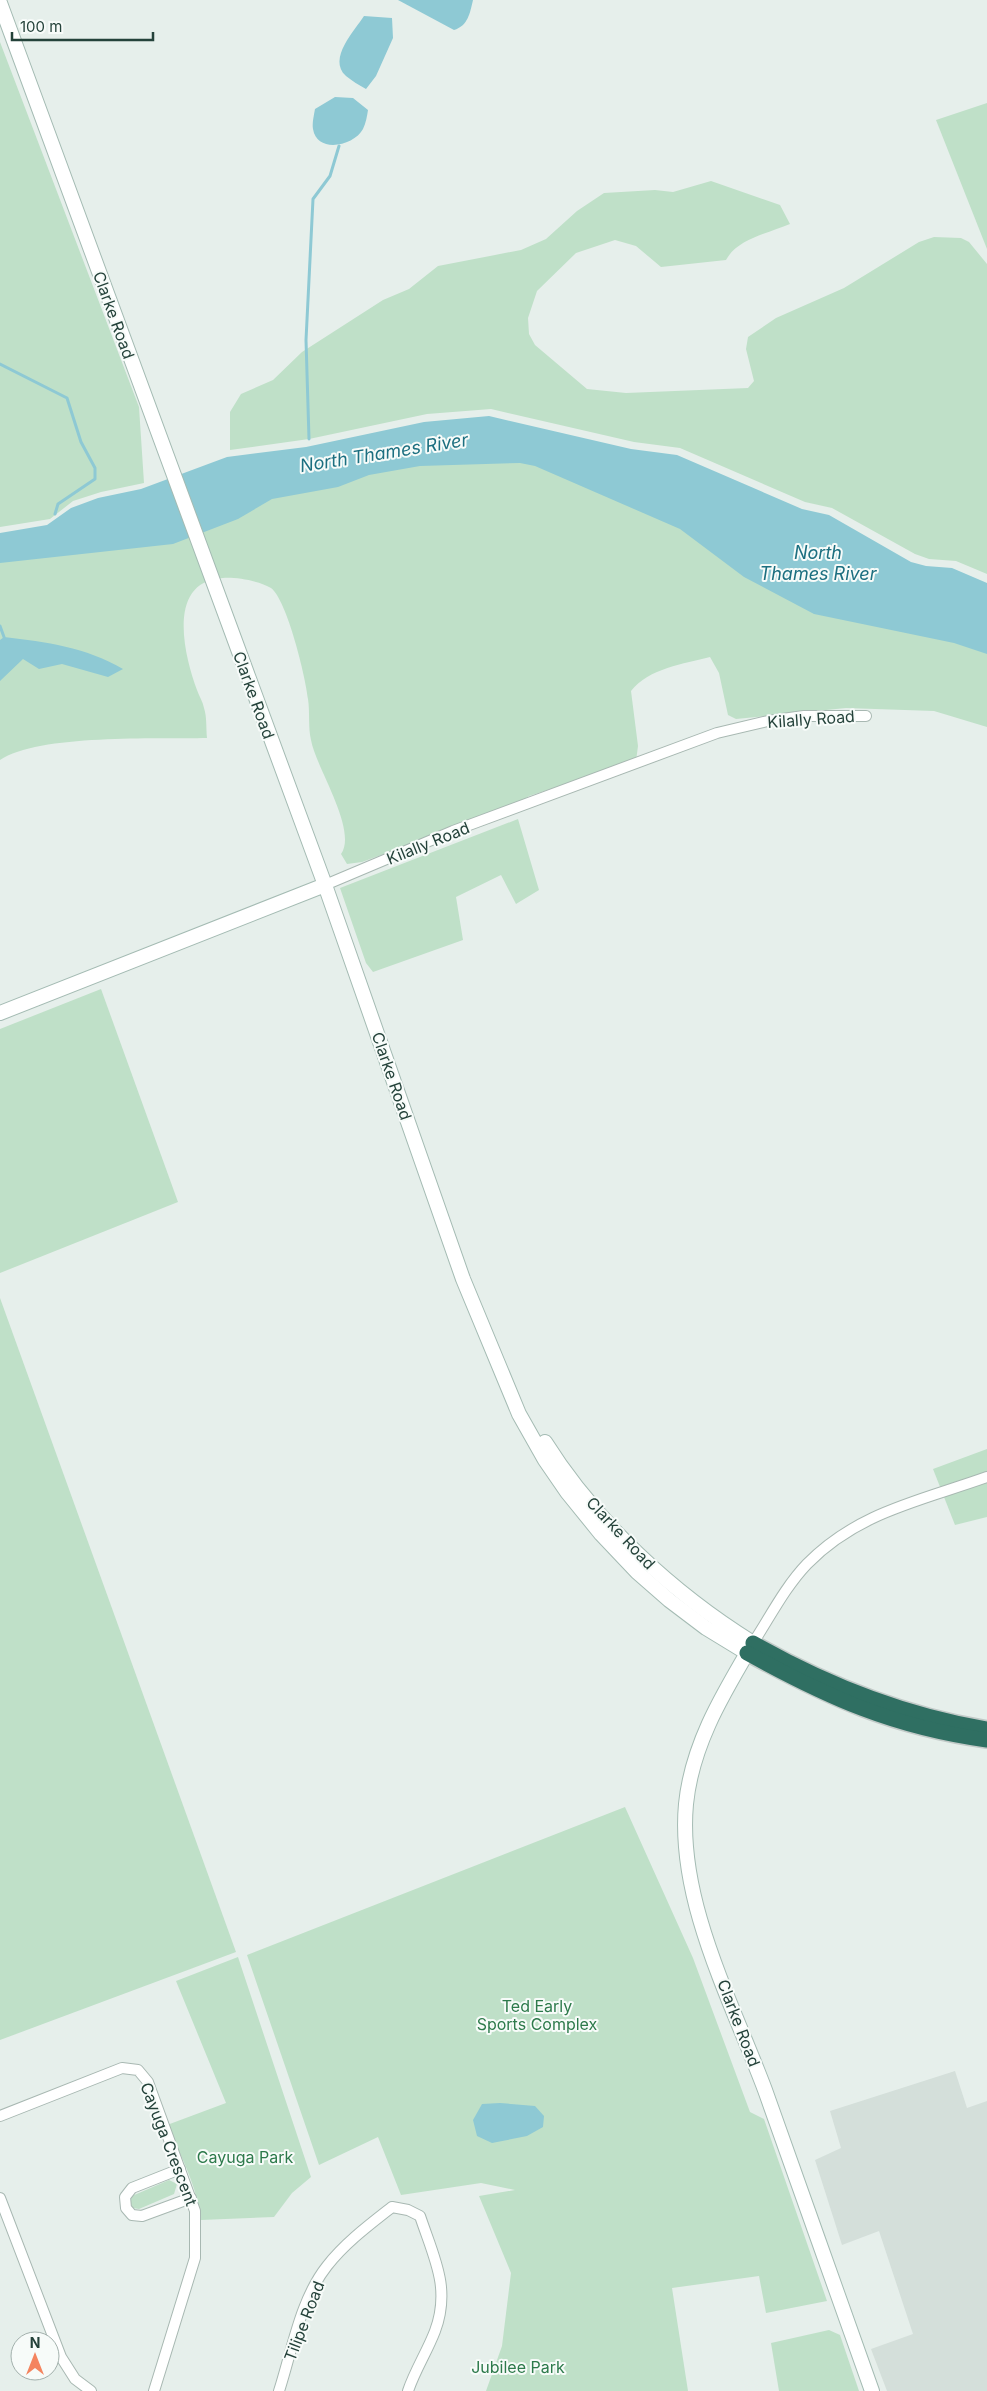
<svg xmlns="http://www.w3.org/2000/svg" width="987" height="2391" font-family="Inter,sans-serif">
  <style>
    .built { fill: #d4dfda }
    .green { fill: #bfe0c8 }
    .water { fill: #8ec9d4 }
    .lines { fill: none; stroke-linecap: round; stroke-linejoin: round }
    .stream { stroke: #8ec9d4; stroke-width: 3 }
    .street-casing { stroke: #a8b8b2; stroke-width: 12 }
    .secondary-casing { stroke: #a4bbb3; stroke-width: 16 }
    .highway-casing { stroke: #c2cac8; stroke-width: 18 }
    .street { stroke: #fff; stroke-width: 10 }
    .secondary { stroke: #fff; stroke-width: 14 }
    .highway { stroke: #2f6f62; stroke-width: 15 }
    .labels { text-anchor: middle; stroke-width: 4; stroke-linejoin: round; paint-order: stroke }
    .street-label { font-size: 16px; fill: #24423a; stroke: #f7fbf9 }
    .park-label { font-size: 16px; fill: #2d7a4b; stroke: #f7fbf9 }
    .water-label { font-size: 18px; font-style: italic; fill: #1c6f80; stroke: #f7fbf9 }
  </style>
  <rect width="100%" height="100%" fill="#e6efeb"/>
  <polygon class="built" points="955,2071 967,2108 987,2101 987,2391 887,2391 871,2349 913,2334 879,2231 842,2245 815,2160 841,2148 830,2111"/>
  <g class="green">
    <polygon points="0,42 139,407 144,483 101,492 73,501 50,519 0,527"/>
    <polygon points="987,103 987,249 936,120"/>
    <path d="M711,181L780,205L790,224C769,233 737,239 726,260L661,267L636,246L615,240L576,253L537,291L528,318L529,334L535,345L587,389L626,393L748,388L754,381L746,349L748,337L776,318L844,288L919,242L934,237L961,238L969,242L987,264V574L956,561L929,559L915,554L832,508L805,502L680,448L634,442L491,409L427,414L309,439L230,450V412L241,394L273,380L302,352L383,300L409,289L438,266L521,250L546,239L577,211L604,193L655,190L673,192Z"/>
    <path d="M523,458L987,649V727L934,711L846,708L736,719L728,715L719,673L710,657C684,664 649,668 631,691L638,746L636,761L529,796L514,806L362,862L347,864L341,854C358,830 316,768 311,740C308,727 310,712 308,699C306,678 287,600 271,588C260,581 236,577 223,578C166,581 184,655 197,690C199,696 203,702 204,708C207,717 206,728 207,738C158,739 38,734 0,760V559L372,471L423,462Z"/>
    <polygon points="518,819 539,890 516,904 501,875 456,897 463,940 373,972 366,963 340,888"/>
    <polygon points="101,989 178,1202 0,1273 0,1029"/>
    <polygon points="0,1298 236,1952 0,2040"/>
    <polygon points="987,1449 987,1517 955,1525 933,1469"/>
    <polygon points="625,1807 693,1958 750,2112 764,2119 827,2301 766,2313 759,2276 672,2288 688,2391 486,2391 502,2346 511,2273 479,2196 515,2190 481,2183 401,2195 378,2137 319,2165 247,1955"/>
    <path d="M238,1957L311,2177L292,2193L274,2217L201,2220C197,2186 181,2156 167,2125L226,2103L176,1981Z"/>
    <polygon points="169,2180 177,2184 174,2194 139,2209 133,2208 130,2202 132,2196"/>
    <polygon points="829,2330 840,2335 859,2391 779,2391 771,2343"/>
  </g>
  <g class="water">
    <path d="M398,0H473C470,13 468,26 454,30Z"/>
    <path d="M364,16L392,18L393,38L376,76L366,89C359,85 352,81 346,76C327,59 355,30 364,16Z"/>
    <path d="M335,97L353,98L368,110C367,116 366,123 363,129C354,146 317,154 313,129C312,123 314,115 315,109Z"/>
    <polygon points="489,416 631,449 677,455 802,509 829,515 911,562 926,566 952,568 987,583 987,654 954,643 814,614 744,577 680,529 535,466 520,463 420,466 369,475 338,487 272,499 238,519 173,544 0,563 0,533 47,525 71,508 98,498 141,489 227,457 306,447 424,422"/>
    <path d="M4,637C47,642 85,647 123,669L108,677L62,664L39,669L23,659L0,681V640Z"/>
    <polygon points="500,2103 535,2106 544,2116 543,2127 527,2136 492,2143 477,2136 473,2120 482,2104"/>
  </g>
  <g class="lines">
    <g class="stream">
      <polyline points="0,364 67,398 81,442 95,468 95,479 58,504 55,514"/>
      <polyline points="309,439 306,340 313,199 330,176 339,146"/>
      <polyline points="0,626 4,637"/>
    </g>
    <defs>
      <g id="street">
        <polyline points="325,885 453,831 717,733 768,721 804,716 866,716"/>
        <path d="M753,1643C770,1617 785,1587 807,1564C858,1512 920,1501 987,1477"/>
        <polyline points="0,2116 122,2068 138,2070 148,2082 195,2211 195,2258 154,2391"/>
        <polyline points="180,2169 132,2188 125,2197 126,2208 132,2215 142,2216 191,2198"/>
        <polyline points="0,2198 61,2357 75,2379 91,2391"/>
        <path d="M279,2391C292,2351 300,2300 327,2266C345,2243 369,2225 392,2207L408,2210L420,2216C434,2258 451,2288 435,2331C427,2352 415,2370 408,2391"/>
      </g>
      <g id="secondary">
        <polyline points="0,3 325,885 463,1279 519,1414 545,1460 567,1492 601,1534 637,1572 669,1600 706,1628 747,1653"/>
        <polyline points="0,1013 325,885"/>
        <path d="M545,1442C595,1522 674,1594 753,1643C723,1694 692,1744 686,1804C677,1900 732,2002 765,2090C801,2190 836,2291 872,2391"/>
      </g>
      <g id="highway">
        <path d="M753,1643C827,1685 903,1715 987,1729"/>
        <path d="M747,1653C829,1698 893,1727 987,1740"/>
      </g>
    </defs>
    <use href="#street" class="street-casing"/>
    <use href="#secondary" class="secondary-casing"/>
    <use href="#highway" class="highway-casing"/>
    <use href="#street" class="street"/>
    <use href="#secondary" class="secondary"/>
    <use href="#highway" class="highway"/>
  </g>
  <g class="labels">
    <g class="street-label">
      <text transform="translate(114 315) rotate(70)" y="6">Clarke Road</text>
      <text transform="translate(254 695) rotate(70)" y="6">Clarke Road</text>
      <text transform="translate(811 719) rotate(-4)" y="6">Kilally Road</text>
      <text transform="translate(428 843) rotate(-22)" y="6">Kilally Road</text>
      <text transform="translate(392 1076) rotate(71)" y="6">Clarke Road</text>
      <text transform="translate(621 1533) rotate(47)" y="6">Clarke Road</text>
      <text transform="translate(739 2023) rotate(69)" y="6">Clarke Road</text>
      <text transform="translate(169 2144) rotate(69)" y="6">Cayuga Crescent</text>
      <text transform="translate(304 2321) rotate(-69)" y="6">Tilipe Road</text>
    </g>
    <g class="park-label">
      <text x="537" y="2012">Ted Early<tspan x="537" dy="18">Sports Complex</tspan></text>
      <text x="245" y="2163">Cayuga Park</text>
      <text x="518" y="2373">Jubilee Park</text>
    </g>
    <g class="water-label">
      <text transform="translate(384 453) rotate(-9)" y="6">North Thames River</text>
      <text x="818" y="559">North<tspan x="818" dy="21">Thames River</tspan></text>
    </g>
  </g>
  <g transform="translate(35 2356)"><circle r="24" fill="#f7fbf9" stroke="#a3b1ad"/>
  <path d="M0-4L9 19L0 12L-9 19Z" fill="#f4845f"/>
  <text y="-8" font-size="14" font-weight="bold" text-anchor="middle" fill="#24423a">N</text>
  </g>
  <path d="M12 32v8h141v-8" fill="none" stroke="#24423a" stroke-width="2.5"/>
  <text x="20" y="32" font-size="15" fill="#24423a" stroke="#f7fbf9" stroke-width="4" paint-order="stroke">100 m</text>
</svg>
